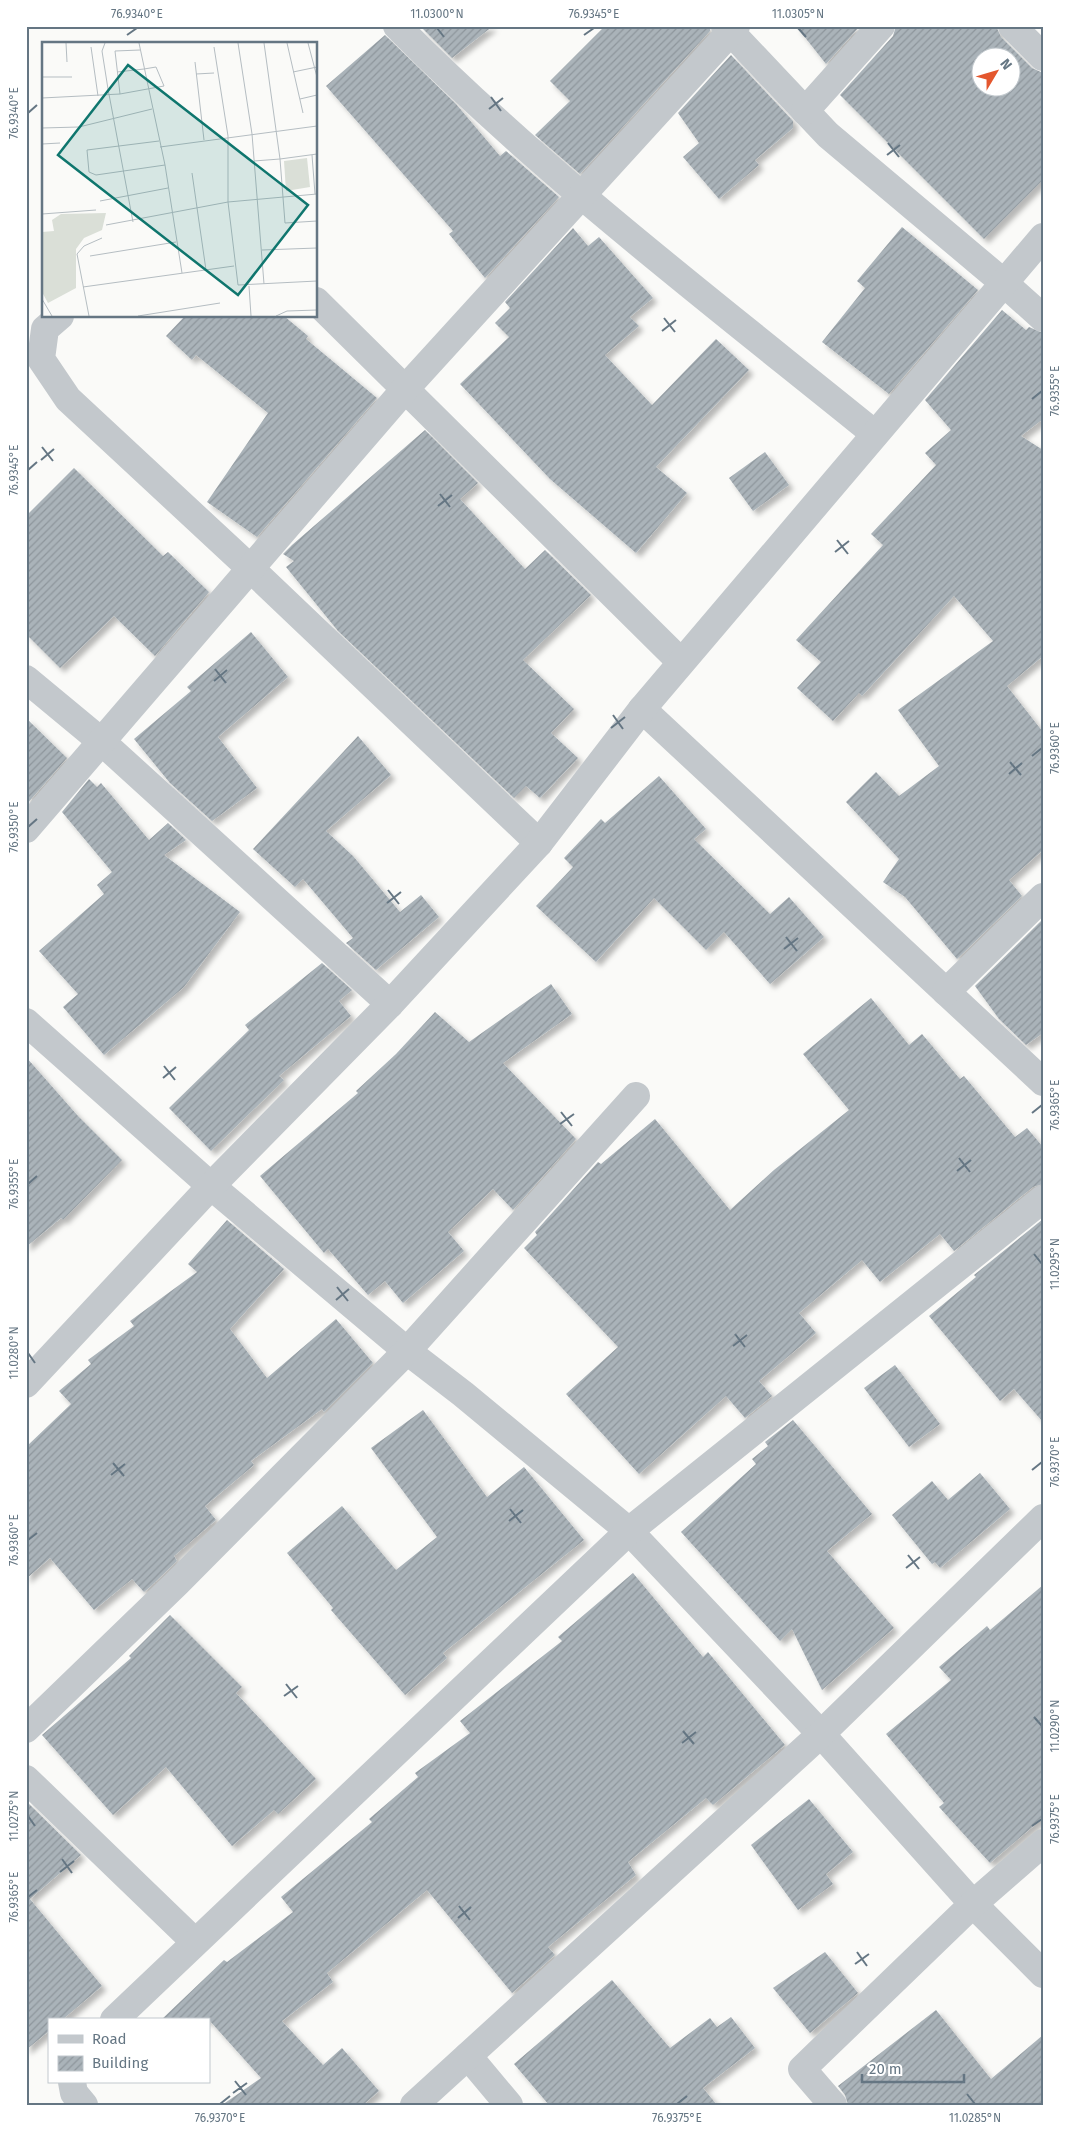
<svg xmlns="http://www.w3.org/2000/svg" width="1069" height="2131" font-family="'Fira Sans',sans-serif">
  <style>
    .building { fill: url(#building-hatch); fill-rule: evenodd; filter: url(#shadow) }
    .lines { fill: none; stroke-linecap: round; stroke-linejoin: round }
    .minor { stroke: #c3c8cc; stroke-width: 28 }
    .ticks { fill: none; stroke: #657683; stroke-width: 2 }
    .inset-road { fill: none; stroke: #b5bdc2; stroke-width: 1 }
    .view { fill: #0f766e; fill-opacity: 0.15; stroke: #0f766e; stroke-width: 2.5 }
    .inset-edge { fill: none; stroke: #657683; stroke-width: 2.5 }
    .neatline { fill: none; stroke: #657683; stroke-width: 2 }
    .ticks-label { font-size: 12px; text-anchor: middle; fill: #657683 }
  </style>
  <defs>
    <pattern id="building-hatch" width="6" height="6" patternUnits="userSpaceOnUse" patternTransform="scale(1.25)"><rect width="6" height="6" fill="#aab3b9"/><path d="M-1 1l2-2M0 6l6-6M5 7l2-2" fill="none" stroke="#8e969c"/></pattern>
    <filter id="shadow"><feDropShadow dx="4.5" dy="4.5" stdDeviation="2.5" flood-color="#0004"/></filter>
  </defs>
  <rect width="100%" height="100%" fill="#fafaf8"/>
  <g class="building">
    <polygon points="420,26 493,26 452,58"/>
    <polygon points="605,26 710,26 710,31 580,174 535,135 570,101 550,81"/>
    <polygon points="796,26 860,26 826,64"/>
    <path d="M896,26H996L1001,37L1032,68L1043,73V180L984,239L840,95L893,36ZM982,58H1012V88H982Z"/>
    <polygon points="385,35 456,104 500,156 506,151 559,197 485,278 449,234 453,231 326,86"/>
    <polygon points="731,55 793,121 793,128 755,160 759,165 719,199 683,157 699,143 678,113"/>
    <polygon points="902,227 978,290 889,394 822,342 865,288 857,281"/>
    <polygon points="573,228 588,246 599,237 653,298 630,317 639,326 605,355 652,405 716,339 749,370 656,467 687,493 636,553 550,479 460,384 509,337 495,323 510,308 505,302"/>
    <polygon points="1002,310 1026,330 1029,327 1043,333 1043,419 1021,436 1043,450 1043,656 1007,686 1043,732 1043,850 1009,880 1022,896 957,959 905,897 883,882 899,859 846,802 876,772 899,796 939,766 898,710 993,641 954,596 862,696 859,693 833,721 797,688 821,662 796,640 883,545 871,534 936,465 925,453 951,430 925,400"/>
    <polygon points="185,316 284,316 308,336 306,339 377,398 257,537 207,502 268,413 196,355 192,360 166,336"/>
    <polygon points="425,430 478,483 460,499 525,569 545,550 591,595 523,660 574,709 551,733 578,758 540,798 526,786 514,798 338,631 286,567 294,561 283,554 292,545"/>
    <polygon points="765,452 789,485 753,511 729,478"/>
    <polygon points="74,468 163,556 168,552 209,592 155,656 114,616 60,668 26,634 26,516"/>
    <polygon points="251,632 288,677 218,737 257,788 212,821 170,783 134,739 191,691 187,687"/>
    <polygon points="26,718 67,758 26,805"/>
    <polygon points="358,736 391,775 326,831 353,856 400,912 421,895 439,917 376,970 346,943 353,938 303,879 295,887 253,849"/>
    <polygon points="659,776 706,829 694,839 770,914 789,897 824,937 770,984 724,932 706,950 654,898 596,962 536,906 573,867 564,858 601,819 605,823"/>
    <polygon points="89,779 97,787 101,783 149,840 168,823 186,840 164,855 240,912 184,987 104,1055 63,1007 78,994 39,951 104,894 97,885 112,872 62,812"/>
    <polygon points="1042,920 1043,1033 1026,1045 999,1019 975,986"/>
    <polygon points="322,963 352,990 339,1001 351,1016 279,1076 284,1080 211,1151 169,1108 249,1030 245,1025"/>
    <polygon points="551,984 572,1014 503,1063 576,1139 513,1210 493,1189 448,1232 464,1251 403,1303 385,1281 368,1295 328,1249 324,1253 260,1176 358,1093 356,1091 396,1054 435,1012 469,1042"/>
    <polygon points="871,998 909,1045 922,1034 960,1079 964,1076 1015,1137 1027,1128 1043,1147 1043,1184 1033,1187 954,1251 940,1234 880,1282 862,1260 799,1313 816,1333 759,1381 772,1396 745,1418 726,1396 639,1474 566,1394 618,1347 524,1248 537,1235 535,1232 598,1162 601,1164 655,1119 730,1210 774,1170 849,1110 803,1054"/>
    <polygon points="26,1057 78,1116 122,1160 63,1220 61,1218 26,1247"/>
    <polygon points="1043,1219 1043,1422 1014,1389 1000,1401 929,1316 976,1277 974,1275"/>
    <polygon points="227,1220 284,1269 230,1329 267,1378 336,1319 373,1363 324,1412 322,1409 251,1461 254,1465 205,1506 216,1520 174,1556 177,1561 151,1586 144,1592 132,1579 94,1610 50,1558 26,1579 26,1447 71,1404 59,1391 91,1364 88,1360 134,1326 130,1321 197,1272 188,1264"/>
    <polygon points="895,1365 940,1424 909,1447 864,1388"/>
    <polygon points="423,1410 487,1497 524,1467 584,1540 443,1653 447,1658 405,1695 331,1610 333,1608 287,1553 342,1506 396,1570 437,1537 371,1448"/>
    <polygon points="793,1420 872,1514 827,1551 894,1628 822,1690 792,1629 780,1641 681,1532 756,1464 752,1459 768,1446 765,1442"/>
    <polygon points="980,1473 1010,1509 940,1568 935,1562 932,1564 892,1515 932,1481 948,1500"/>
    <polygon points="633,1573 703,1657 708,1652 785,1745 713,1805 706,1798 628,1862 636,1875 548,1947 555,1955 512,1993 427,1890 327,1973 333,1982 282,2021 323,2065 342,2048 379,2091 363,2105 222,2105 261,2078 209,2020 161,2020 224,1960 227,1962 293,1912 281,1897 372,1822 369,1819 418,1777 415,1773 470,1733 460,1721 562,1641 558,1637"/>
    <polygon points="1043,1585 1043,1818 990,1863 939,1807 944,1803 886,1734 951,1680 939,1667 987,1626 990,1630"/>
    <polygon points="170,1615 242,1687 236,1693 316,1779 278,1814 274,1810 232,1846 166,1767 113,1815 42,1735 131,1658 129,1656"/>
    <polygon points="809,1799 853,1852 826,1874 833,1884 798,1910 751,1845"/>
    <polygon points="26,1801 81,1855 30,1899 102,1986 62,2020 49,2020 49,2031 26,2050"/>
    <polygon points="825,1952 858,1993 810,2033 773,1988"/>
    <polygon points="612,1980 670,2048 710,2018 717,2027 731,2017 755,2048 703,2088 717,2105 549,2105 514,2064"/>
    <polygon points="936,2010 991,2079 1043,2035 1043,2105 848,2105 845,2095 838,2086"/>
  </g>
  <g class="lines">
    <g class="minor">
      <path d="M397,26C545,175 712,302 875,434"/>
      <polyline points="725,26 828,135 1004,283 1043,318"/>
      <polyline points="1012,26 1043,57"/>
      <polyline points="805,111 881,26"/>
      <polyline points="316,301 681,662"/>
      <polyline points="60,316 45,329 41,359 68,399 251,569 539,843"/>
      <polyline points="26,679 102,742 390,1004"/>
      <polyline points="642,709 1043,1082"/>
      <polyline points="26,829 406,388 736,26"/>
      <polyline points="946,992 1043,897"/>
      <polyline points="26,1022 211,1186 407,1351 463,1394 629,1531 821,1734 973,1904 1043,1974"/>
      <polyline points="26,1384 211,1186 390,1004 539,843 642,709 1043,237"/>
      <polyline points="26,1729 177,1583 407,1351 636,1096"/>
      <polyline points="26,1779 195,1942"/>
      <polyline points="114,2020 629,1531 1043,1199"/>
      <polyline points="468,2056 509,2105"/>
      <polyline points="72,2082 74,2093 84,2105"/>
      <polyline points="414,2105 821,1734 1043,1518"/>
      <polyline points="833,2105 802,2069 973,1904 1043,1843"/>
    </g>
  </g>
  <path class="ticks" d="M437,28L444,37M798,28L806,37M127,35L137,28M584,35L594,28M491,97L501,111M489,109L503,98M28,113L37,105M888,143L899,157M887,155L900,145M664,318L675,332M662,331L676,320M1032,399L1042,391M42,447L53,461M41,460L54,449M28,470L37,462M440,494L450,507M438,506L452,495M837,540L848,554M835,552L849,541M215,669L226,683M214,681L227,670M613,715L623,729M611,728L625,717M1032,756L1042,748M1010,762L1021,775M1009,774L1022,763M28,827L37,819M388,890L399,904M387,903L401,892M786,937L797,951M784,949L798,938M164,1066L175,1080M163,1078L176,1067M561,1112L572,1126M1032,1113L1042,1105M560,1124L574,1114M959,1158L970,1172M957,1171L971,1160M28,1184L37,1176M1034,1254L1042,1264M337,1287L348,1301M336,1300L349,1289M735,1334L745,1347M733,1346L747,1335M28,1353L35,1363M113,1463L124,1476M1032,1470L1042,1462M111,1475L125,1464M510,1509L521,1523M509,1521L523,1510M28,1540L37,1533M908,1555L919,1569M906,1568L920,1557M286,1684L297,1698M284,1696L298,1686M1034,1717L1042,1726M683,1731L694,1744M682,1743L696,1732M28,1816L35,1826M1032,1826L1042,1819M62,1859L72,1873M60,1872L74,1861M28,1897L37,1890M459,1906L470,1920M458,1918L471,1907M857,1952L867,1966M855,1964L869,1954M235,2081L246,2095M233,2093L247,2083M967,2094L975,2104M220,2104L230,2096M677,2104L687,2096"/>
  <g transform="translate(42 42)">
    <rect width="275" height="275" fill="#fafaf8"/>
    <path d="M64,171L60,188L42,196L34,207V246L6,261L0,250V190L12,189L10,178L19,172Z" fill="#dadfd7"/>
    <path d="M265,116L268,145L244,149L242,119Z" fill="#dadfd7"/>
    <path class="inset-road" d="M24,1L25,20M63,1L60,9L66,47L91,180M97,1L123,123L140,231M196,1L210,92L222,242M222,1L238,117L275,112M245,1L261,71M266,1L275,35M49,5L56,54M172,5L186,94V160L196,243L275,239M153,20L162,98M75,30L102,27M251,30L275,25M154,32L172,31M0,35H30M78,52L73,9L98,8M0,56L78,52L122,44L114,25L102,27M258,57L275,53M0,86L37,85L110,67M117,99L45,108L47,130L54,133L123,123M0,102L18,101M118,105L275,84M270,113L273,152M212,119L238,117L243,181L275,179M150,131L164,228M58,159L126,146M0,172L54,168M64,183L186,160L275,152M220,208L275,206M48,214L134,200M207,244L209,274M41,245L192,224M0,257L10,274M47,274L35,212L42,204L60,196M96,274L178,261M234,274L245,269L275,268"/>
    <path class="view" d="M86,23L266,163L196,253L16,113Z"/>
    <rect width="275" height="275" class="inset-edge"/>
  </g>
  <rect width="1069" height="2131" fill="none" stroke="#ffffff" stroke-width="55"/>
  <rect x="48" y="2018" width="162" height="65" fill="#ffffff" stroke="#c1c8cd"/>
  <rect x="58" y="2035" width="25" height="8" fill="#c3c8cc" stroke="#c1c8cd"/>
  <text x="92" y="2044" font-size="15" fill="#657683">Road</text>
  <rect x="58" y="2056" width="25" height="15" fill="url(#building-hatch)" stroke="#c1c8cd"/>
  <text x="92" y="2068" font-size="15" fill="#657683">Building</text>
  <g transform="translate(996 72) rotate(52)"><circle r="24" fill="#ffffff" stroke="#c1c8cd"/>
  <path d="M0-4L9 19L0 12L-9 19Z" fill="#e4572e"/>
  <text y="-8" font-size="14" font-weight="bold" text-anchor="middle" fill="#657683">N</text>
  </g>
  <path d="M862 2074v8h102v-8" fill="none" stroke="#657683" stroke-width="2.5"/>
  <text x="869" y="2074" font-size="15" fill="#657683" stroke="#ffffff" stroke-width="4" paint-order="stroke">20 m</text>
  <rect x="28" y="28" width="1014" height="2076" class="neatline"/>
  <g class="ticks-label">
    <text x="137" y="18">76.9340°E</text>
    <text x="437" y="18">11.0300°N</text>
    <text x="594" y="18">76.9345°E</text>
    <text x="798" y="18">11.0305°N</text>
    <text transform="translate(14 113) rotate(-90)" y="4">76.9340°E</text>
    <text transform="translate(1055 391) rotate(-90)" y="4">76.9355°E</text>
    <text transform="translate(14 470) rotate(-90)" y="4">76.9345°E</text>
    <text transform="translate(1055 748) rotate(-90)" y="4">76.9360°E</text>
    <text transform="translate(14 827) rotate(-90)" y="4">76.9350°E</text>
    <text transform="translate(1055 1105) rotate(-90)" y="4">76.9365°E</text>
    <text transform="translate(14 1184) rotate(-90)" y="4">76.9355°E</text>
    <text transform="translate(1055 1264) rotate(-90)" y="4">11.0295°N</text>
    <text transform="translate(14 1353) rotate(-90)" y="4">11.0280°N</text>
    <text transform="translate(1055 1462) rotate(-90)" y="4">76.9370°E</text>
    <text transform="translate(14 1540) rotate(-90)" y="4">76.9360°E</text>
    <text transform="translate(1055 1726) rotate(-90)" y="4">11.0290°N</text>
    <text transform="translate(14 1816) rotate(-90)" y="4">11.0275°N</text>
    <text transform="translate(1055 1819) rotate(-90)" y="4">76.9375°E</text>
    <text transform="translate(14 1897) rotate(-90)" y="4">76.9365°E</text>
    <text x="220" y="2122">76.9370°E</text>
    <text x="677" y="2122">76.9375°E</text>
    <text x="975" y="2122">11.0285°N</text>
  </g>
</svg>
